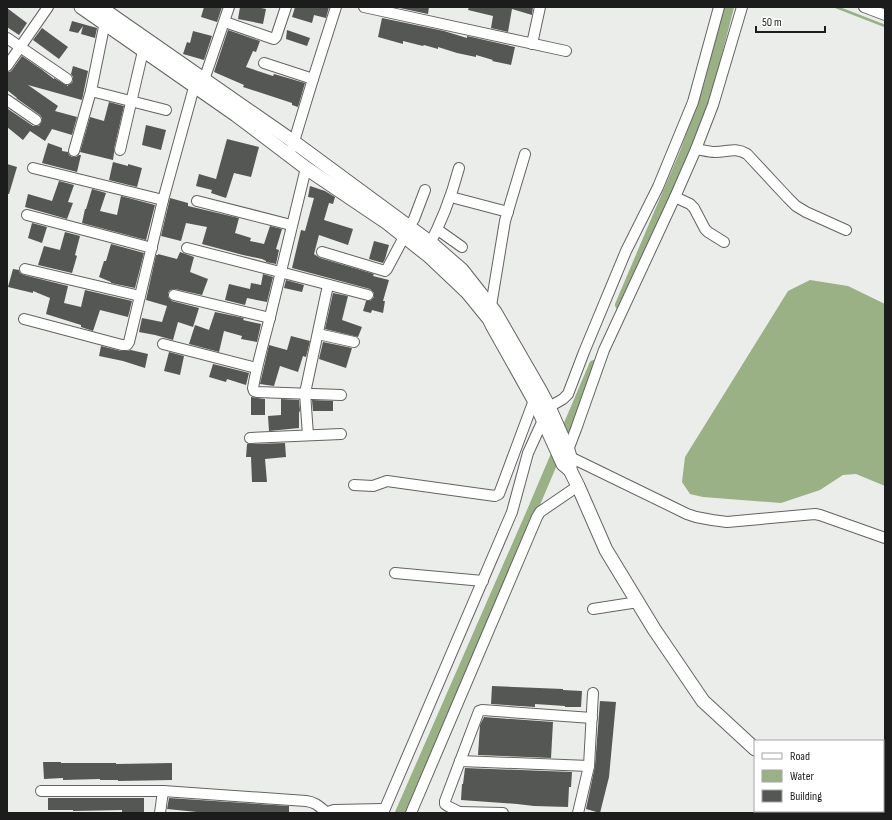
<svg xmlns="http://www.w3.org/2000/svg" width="892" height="820" font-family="'Sofia Sans Condensed',sans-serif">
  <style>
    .water { fill: #99b185 }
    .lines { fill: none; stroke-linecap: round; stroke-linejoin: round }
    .stream { stroke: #99b185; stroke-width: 2.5 }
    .canal { stroke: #99b185; stroke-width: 10 }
    .building { fill: #555754 }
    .minor-casing { stroke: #636461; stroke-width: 12 }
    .major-casing { stroke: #636461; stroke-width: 15 }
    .minor { stroke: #fff; stroke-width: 10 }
    .major { stroke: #fff; stroke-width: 13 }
  </style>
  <rect width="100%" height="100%" fill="#ebedea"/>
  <polygon class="water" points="810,280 848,286 885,304 885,486 856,474 843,475 820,490 781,503 703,497 690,494 682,482 685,457 788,291"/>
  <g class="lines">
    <polyline class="stream" points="836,7 885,26"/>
    <g class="canal">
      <polyline points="620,305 685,152 708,88 729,7"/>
      <polyline points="400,813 532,511 594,365"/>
    </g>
  </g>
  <g class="building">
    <polygon points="204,7 222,7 217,22 201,17"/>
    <polygon points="240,7 256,7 266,9 263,24 238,19"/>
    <polygon points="295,7 329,7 326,18 314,15 312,23 292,17"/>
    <polygon points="395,7 429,7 428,14"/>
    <polygon points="469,7 533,7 532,15 512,9 508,32 491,28 493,16 468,10"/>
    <polygon points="7,8 27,23 19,35 7,27"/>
    <polygon points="382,18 444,31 467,38 467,36 515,47 511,65 492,61 493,60 476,55 476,57 457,53 438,47 438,49 424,45 423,46 403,41 403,44 378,37"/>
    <polygon points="72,21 97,28 95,38 81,34 83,26 78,33 69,31"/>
    <polygon points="42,28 68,47 59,59 33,40"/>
    <polygon points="228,30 260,41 256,52 253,51 246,67 273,76 274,74 305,83 298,107 292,105 292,103 243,87 244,85 214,72"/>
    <polygon points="287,30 310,38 307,46 286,39"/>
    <polygon points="193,31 212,36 204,60 183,54 187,42 190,43"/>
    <polygon points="22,56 41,69 54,79 54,78 68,86 68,85 72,83 73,80 73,77 71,74 73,66 88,71 82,100 28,85 58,106 55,111 77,117 72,135 52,129 45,141 30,131 23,140 7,127 7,110 8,109 33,126 39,126 42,121 42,118 40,115 16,98 17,98 7,90 7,72 10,72 12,70"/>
    <polygon points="109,102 124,106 114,149 114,153 113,160 80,152 90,117 104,121"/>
    <polygon points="146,125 166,130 161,150 142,145"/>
    <polygon points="227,139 259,147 251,177 234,173 226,198 211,193 212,190 196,186 199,174 216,179"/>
    <polygon points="48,143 62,148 62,151 68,152 69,155 72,157 76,157 79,155 81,155 77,172 42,163"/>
    <polygon points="113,162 128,166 128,164 142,168 137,187 109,180"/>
    <polygon points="7,164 17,167 9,194 7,194"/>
    <polygon points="59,181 74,185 68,202 73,203 67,219 25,207 28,194 52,201"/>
    <polygon points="310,186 325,191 335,197 333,204 329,203 324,220 353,229 348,245 319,235 314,254 320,258 374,274 373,276 389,280 383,301 385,301 383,313 372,310 371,313 363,311 366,301 370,301 374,297 374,293 370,289 292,268 301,230 305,231 314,198 308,197"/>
    <polygon points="92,189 106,193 100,211 117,215 121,196 155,205 146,240 82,223 85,209 86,209"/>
    <polygon points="170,198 188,203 188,206 239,218 235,233 251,238 250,241 264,244 270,226 282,229 276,249 279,250 276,264 266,262 266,261 262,259 243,255 202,244 207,227 186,223 181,241 161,236"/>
    <polygon points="32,223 47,227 42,243 28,238"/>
    <polygon points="65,232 80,236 75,255 77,256 72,273 38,265 44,246 60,250"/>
    <polygon points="374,241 389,245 385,259 383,263 369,259"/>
    <polygon points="111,244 144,253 135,288 111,283 111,282 99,277 104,261 106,261"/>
    <polygon points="180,252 194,257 190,272 208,279 202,295 175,289 170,290 168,293 168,297 172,301 199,308 193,327 178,322 173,340 155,335 139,332 142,318 162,322 167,306 146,300 156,255 158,255 158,254 177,259"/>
    <polygon points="13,269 19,270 20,273 24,275 68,286 64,303 81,307 85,290 132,301 128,317 100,310 93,331 81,327 81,325 46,314 50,298 33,291 33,293 8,287"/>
    <polygon points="263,274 273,277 267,302 247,298 245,305 225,300 229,284 250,289 251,283 261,285"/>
    <polygon points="286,280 304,285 302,292 284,288"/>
    <polygon points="333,293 348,296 342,320 362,327 358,337 325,329"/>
    <polygon points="215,312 244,318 243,320 261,324 257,342 241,339 242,336 224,331 219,352 189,344 195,325 209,330"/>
    <polygon points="291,336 310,341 306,357 303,356 298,372 280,366 274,386 260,384 269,345 287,350"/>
    <polygon points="323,342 352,348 346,368 319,359"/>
    <polygon points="101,346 121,351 127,351 131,350 148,354 145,368 123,361 99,356"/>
    <polygon points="169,352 184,356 180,375 164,371"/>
    <polygon points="213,364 249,373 246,385 227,379 226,382 209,377"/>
    <polygon points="251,397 257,398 265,399 265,415 251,415"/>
    <polygon points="281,399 299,400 300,411 299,412 299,428 269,431 268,416 281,415"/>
    <polygon points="312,400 333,401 333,411 313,411"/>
    <polygon points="285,443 286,457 265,459 267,482 252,482 251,457 246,457 247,444 250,444"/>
    <polygon points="492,686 563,689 563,690 582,691 581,707 565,707 565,706 535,704 535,707 491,704"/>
    <polygon points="600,701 616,702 609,777 600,813 586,809 595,766"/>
    <polygon points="484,717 553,722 551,758 478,755 480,725"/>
    <polygon points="43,762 61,762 61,763 116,763 116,764 172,763 172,780 118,781 118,780 100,780 100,779 63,780 63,778 44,779"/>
    <polygon points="465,768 572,772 571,787 569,787 568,807 534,806 517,804 461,800 462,784 463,784"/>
    <polygon points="48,798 144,798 144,812 122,812 122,810 73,811 73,810 48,810"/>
    <polygon points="169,798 289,806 289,813 207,813 167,809"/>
  </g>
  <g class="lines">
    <defs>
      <g id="minor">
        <polyline points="364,7 566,51"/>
        <polyline points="864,7 885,15"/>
        <polyline points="225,22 271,38 274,39 276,37 286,7"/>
        <polyline points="7,38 67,79"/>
        <polyline points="532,44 540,7"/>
        <polyline points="264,63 313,79"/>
        <polyline points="7,66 48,7"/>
        <polyline points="204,80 229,7"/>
        <polyline points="91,91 166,110"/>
        <polyline points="7,100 36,120"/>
        <polyline points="292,148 313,79 336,7"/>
        <path d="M696,149C702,150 709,152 715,152C728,152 735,147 747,154L788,198L796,206L806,212L846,230"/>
        <polyline points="120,150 143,51"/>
        <polyline points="74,151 91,91 106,17"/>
        <polyline points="33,168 163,200"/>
        <path d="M306,168C294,217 282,267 270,317C264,341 257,364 253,388L254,391L257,392L341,395"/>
        <polyline points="451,197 508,212"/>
        <polyline points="675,197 690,204 694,208 705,229 708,232 724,242"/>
        <polyline points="197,201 291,225"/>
        <polyline points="27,215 152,248"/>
        <polyline points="408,226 412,222 414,219 425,190"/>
        <polyline points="438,230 462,247"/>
        <polyline points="187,248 280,272 368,295"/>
        <path d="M427,249C442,222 451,198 459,168"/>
        <polyline points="322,252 385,271 387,269 404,237"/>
        <polyline points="25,269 140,296"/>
        <polyline points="174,295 270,318"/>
        <polyline points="491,306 505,221 525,154"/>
        <polyline points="24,319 122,345 127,345 129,342 163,200 196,80"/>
        <polyline points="318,334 354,342"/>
        <polyline points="163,344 256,368"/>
        <polyline points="308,435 305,393 328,285"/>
        <polyline points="250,438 341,434"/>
        <polyline points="568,450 576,429 604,350 675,197 696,149 713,105 742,7"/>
        <polyline points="570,457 687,514 696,517 712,520 727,522 815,514 820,515 885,538"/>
        <polyline points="354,485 373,486 387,481 495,496 499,494 534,400"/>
        <polyline points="395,573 483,581"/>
        <polyline points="593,609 638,602"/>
        <polyline points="460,761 589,766"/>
        <path d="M41,791H163L306,801C315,802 319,806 326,812"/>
        <polyline points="459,812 503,813"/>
        <polyline points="160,813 163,791"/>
        <polyline points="325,813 334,810 384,809"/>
        <polyline points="383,813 512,512 528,453 549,407 563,399 568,394 584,352 626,251 658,187 693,102 719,7"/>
        <polyline points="411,813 537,517 540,512 578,486"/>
        <path d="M459,813V812C455,809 449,808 445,804V801L479,711L482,710L592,718"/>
        <polyline points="578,813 589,766 593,693"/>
      </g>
      <g id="major">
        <polyline points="81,7 236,115 306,168 386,222 430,257 467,292 489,319 492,325 534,400 563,464 570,470 578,486 606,550 654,629 703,701 755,749"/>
        <polyline points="100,7 294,142 431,243 462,270 495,312 540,390 549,407 568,450 570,457 570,470"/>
        <polyline points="822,811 825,813"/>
      </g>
    </defs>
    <use href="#minor" class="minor-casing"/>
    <use href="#major" class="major-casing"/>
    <use href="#minor" class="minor"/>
    <use href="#major" class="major"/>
  </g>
  <rect width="892" height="820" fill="none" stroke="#1b1c1b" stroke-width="16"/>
  <rect x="754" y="740" width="130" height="72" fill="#ffffff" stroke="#a4a4a4"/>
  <rect x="762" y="753" width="20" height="6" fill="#ffffff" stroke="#a4a4a4"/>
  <text x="790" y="760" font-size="12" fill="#1b1c1b">Road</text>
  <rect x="762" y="770" width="20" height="12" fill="#99b185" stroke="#a4a4a4"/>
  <text x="790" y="780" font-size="12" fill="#1b1c1b">Water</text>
  <rect x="762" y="790" width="20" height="12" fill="#555754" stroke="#a4a4a4"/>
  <text x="790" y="800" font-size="12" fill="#1b1c1b">Building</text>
  <path d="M756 26v6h69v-6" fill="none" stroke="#1b1c1b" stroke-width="2"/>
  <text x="762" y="26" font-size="12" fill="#1b1c1b" stroke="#ffffff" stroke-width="3" paint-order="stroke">50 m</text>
</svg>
